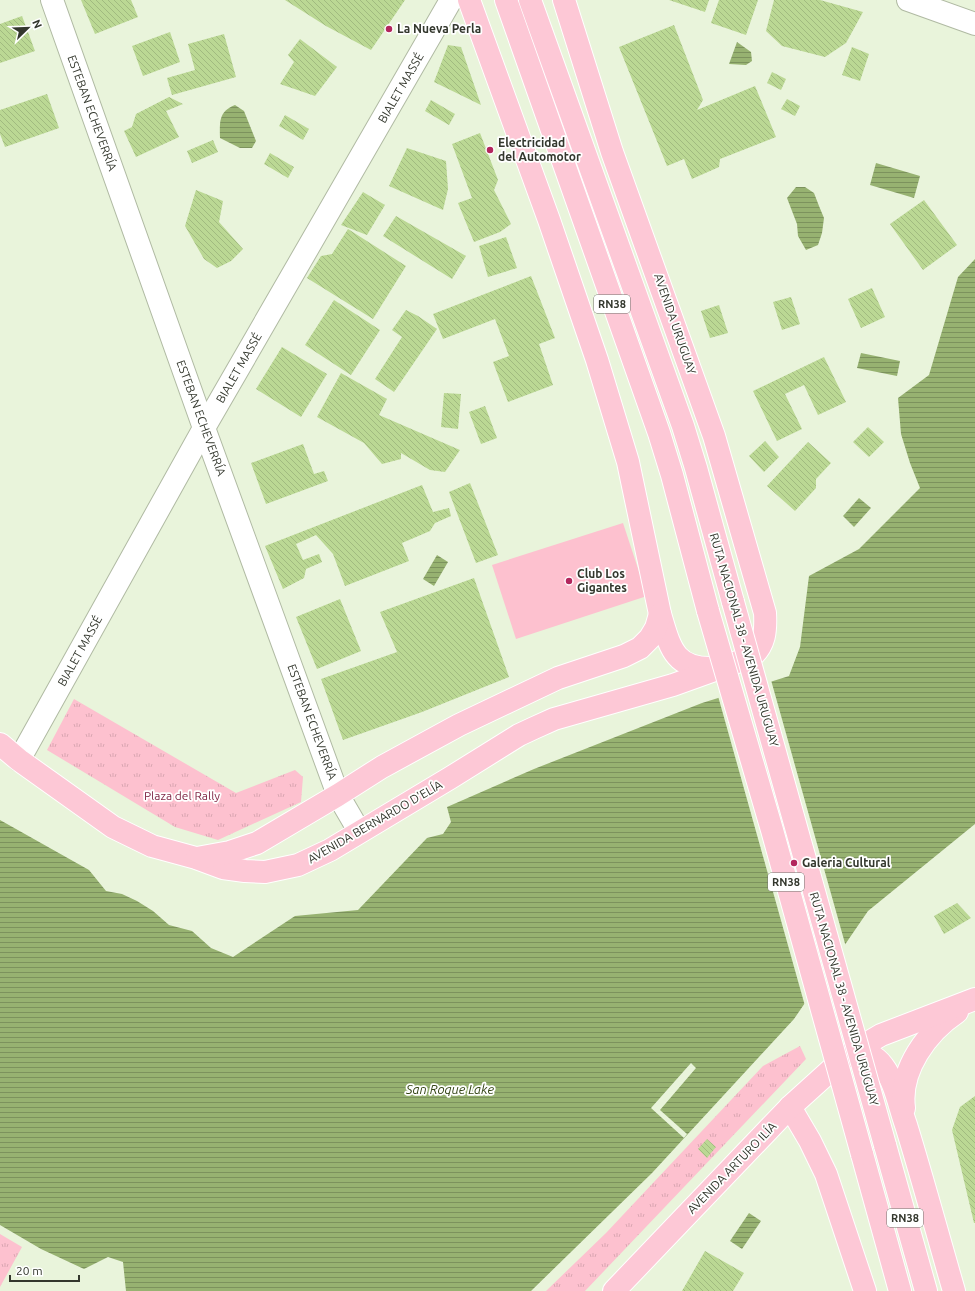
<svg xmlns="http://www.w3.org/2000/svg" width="975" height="1291" font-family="Ubuntu,sans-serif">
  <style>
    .park { fill: url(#park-tufts) }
    .pitch { fill: #fdc1cf }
    .water { fill: url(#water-rules) }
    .pier { fill: #e9f4db }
    .building { fill: url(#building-back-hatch) }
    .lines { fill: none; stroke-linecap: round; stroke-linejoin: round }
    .minor-casing { stroke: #b0baa3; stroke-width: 24 }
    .major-casing { stroke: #fff; stroke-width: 24 }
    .minor { stroke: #fff; stroke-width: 22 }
    .major { stroke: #fdc8d6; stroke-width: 22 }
    .major-bridge-casing { stroke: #fff; stroke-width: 24; stroke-linecap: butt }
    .major-bridge { stroke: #fdc8d6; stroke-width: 22 }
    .poi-dot { fill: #b3265d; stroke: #fff; stroke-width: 1.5 }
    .labels { text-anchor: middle; stroke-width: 3.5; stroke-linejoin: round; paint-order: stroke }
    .shield { fill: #fff; stroke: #70736c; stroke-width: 1 }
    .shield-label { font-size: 11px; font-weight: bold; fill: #33372d }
    .poi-label { font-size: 12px; font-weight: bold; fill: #33372d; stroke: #fff; text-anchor: start }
    .street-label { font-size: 12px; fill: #33372d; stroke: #fff }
    .park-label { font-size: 12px; fill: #802746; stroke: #fff }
    .water-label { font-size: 13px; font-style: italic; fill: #334414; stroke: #fff }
  </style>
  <defs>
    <pattern id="park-tufts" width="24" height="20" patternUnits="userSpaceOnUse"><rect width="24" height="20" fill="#fdc1cf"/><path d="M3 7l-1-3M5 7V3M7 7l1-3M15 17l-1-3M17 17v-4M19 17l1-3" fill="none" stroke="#d9a6b2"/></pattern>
    <pattern id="water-rules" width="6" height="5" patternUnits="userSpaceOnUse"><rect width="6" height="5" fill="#97b271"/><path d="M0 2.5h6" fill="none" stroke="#7c925d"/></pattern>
    <pattern id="building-back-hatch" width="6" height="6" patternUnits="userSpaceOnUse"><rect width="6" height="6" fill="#bbd894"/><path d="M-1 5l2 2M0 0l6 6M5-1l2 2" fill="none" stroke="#a1ba80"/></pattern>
  </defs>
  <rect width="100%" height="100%" fill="#e9f4db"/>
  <g class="park">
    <polygon points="74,699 236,793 295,770 303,777 301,802 218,840 175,827 47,750"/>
    <polygon points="800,1046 806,1059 585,1291 546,1291 606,1233 763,1066"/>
    <polygon points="0,1234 22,1247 0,1287"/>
  </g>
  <polygon class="pitch" points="623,523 647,596 516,639 492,565"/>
  <g class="water">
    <polygon points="737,42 751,52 752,61 746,65 729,64"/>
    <path d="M235,105L244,111L256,141L252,148H240L220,138C220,122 218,112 235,105Z"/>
    <polygon points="876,163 920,176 914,198 870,185"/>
    <polygon points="796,187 805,187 814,193 819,206 824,218 822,233 818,245 806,250 798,236 797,224 787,198"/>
    <polygon points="975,259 975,824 868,911 794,1019 652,1173 531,1291 126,1291 123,1262 108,1257 84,1269 41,1249 0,1225 0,820 89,870 106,891 122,894 137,901 153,911 169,925 192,931 211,948 233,957 295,916 358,910 427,838 443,834 451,822 447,807 534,769 702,703 789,676 800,647 809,576 859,549 920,488 910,463 901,434 898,398 929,375 958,277"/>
    <polygon points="861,353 900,361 897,376 857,368"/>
    <polygon points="859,498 871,508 854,527 843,516"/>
    <polygon points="437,555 448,562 434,586 423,579"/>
    <polygon points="749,1213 761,1221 742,1249 730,1241"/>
  </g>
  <g class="pier">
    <polygon points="771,680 846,947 805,1006 718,696"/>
    <polygon points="691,1063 696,1068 660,1110 687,1134 684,1138 651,1108"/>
  </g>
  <g class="building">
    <polygon points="81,0 131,0 138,17 95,34"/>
    <polygon points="285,0 405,0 371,50 326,26"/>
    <polygon points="669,0 709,0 705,12"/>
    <polygon points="719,0 758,0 746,35 711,23"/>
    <polygon points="774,0 820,0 863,12 846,43 825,57 782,46 766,31"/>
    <polygon points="22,16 35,51 0,63 0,24"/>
    <polygon points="674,25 703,100 697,110 755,86 776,137 720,159 719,167 692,179 684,159 667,166 619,47"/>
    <polygon points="170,32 180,62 143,76 132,46"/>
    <polygon points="224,34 236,77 172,95 167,78 195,70 188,44"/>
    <polygon points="300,39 337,67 315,96 280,84 294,62 288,55"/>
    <polygon points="448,45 461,47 481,105 434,82"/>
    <polygon points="852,47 869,54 860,81 842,75"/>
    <polygon points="772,72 786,79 781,90 767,83"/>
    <polygon points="47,94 59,128 5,147 0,134 0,110"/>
    <polygon points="169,97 183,104 166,111 179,137 136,157 124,131 132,127 136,114"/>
    <polygon points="787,99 800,106 795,116 781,109"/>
    <polygon points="431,100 455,114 449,125 425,111"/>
    <polygon points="285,115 309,129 303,140 279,126"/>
    <polygon points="480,133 498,180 494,190 511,224 500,232 474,242 458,203 472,198 452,144"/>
    <polygon points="213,140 218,152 192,163 187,151"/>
    <polygon points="407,148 446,161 448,189 443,210 389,186"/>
    <polygon points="270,153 294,167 288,178 264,164"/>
    <polygon points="196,190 223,201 219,222 243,249 231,261 217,268 204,259 185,226"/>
    <polygon points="363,192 385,205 367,235 341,225"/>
    <polygon points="924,200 957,245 923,270 890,224"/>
    <polygon points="396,216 466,256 452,279 383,236"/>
    <polygon points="348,229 406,266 373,319 307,278 321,256 332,254"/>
    <polygon points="506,237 517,268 488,277 479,246"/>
    <polygon points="531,276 555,338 539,344 553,385 508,402 493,362 509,356 495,319 443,339 433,314"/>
    <polygon points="872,288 885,317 861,328 848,299"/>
    <polygon points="791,297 800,324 782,330 773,302"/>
    <polygon points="334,300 380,330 351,375 305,345"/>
    <polygon points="719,305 728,333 710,338 701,311"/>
    <polygon points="406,310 418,316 437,329 394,392 375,379 402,337 392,330"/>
    <polygon points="282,347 327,374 301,417 256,389"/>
    <polygon points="824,357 846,402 818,415 804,385 785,394 802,429 777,441 753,391"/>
    <polygon points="341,373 387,399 379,415 460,450 445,472 430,470 401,453 401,459 382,464 364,443 317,417"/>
    <polygon points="444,393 461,394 458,429 441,427"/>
    <polygon points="485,406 497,438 481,444 469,412"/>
    <polygon points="868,427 884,442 869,457 853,442"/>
    <polygon points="765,441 779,457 764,472 749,456"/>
    <polygon points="808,442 831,463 816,479 816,488 795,511 767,486"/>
    <polygon points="303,444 314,474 324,471 328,481 266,504 251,463"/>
    <polygon points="470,483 498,555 476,563 449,492"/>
    <polygon points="422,485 433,512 449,508 451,516 435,523 430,531 402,543 409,561 345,586 333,554 316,535 296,544 303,560 319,554 322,562 306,569 304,578 283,589 265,546"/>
    <polygon points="474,578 509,677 422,712 343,740 321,679 397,652 380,612"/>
    <polygon points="340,599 361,651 317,669 296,617"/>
    <polygon points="957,903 971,918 944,934 934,916"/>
    <polygon points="975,1096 975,1223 974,1223 952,1130 960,1107"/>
    <polygon points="707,1139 716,1147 707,1158 698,1149"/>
    <polygon points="705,1251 744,1273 733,1291 682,1291"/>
  </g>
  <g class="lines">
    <defs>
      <g id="minor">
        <polyline points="52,0 204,428 338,795 359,831"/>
        <polyline points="908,0 975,24"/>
        <polyline points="19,760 204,428 451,0"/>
      </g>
      <g id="major">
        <path d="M469,0L549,220L597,360L628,462L660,614C670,647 674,670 714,668"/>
        <polyline points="506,0 659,433 672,475 708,611"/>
        <polyline points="530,0 683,426 696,468 733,602"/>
        <path d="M0,744L19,760L113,827L152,846L196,858L223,868L245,871L265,872L298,865L330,850L450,778L519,735L534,728L554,719L673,685L751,657C765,645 766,631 765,613L714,436L612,152L564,0"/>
        <polyline points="197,858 230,852 257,843 338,795 382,767 459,725 558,678 624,656 640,648 650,638 656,628 660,614"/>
        <path d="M854,1051C866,1053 875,1055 883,1066C895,1082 899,1105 906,1125C923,1180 938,1236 954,1291"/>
        <polyline points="790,1107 810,1141 826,1174 865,1291"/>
        <path d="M904,1108C899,1070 927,1032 957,1012"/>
        <polyline points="885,1145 926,1291"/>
        <polyline points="862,1154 900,1291"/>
        <polyline points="614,1291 790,1107 842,1060 854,1051 881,1035 975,999"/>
      </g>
    </defs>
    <use href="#minor" class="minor-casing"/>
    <use href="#major" class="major-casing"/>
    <use href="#minor" class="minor"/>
    <use href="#major" class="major"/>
    <defs>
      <g id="major-bridge">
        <polyline points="733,602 885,1145"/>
        <polyline points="708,611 772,830 862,1154"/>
      </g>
    </defs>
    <use href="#major-bridge" class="major-bridge-casing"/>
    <use href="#major-bridge" class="major-bridge"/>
  </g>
  <g class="poi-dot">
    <circle cx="389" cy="29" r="4"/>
    <circle cx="490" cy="150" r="4"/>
    <circle cx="569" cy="581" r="4"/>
    <circle cx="794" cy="863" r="4"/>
  </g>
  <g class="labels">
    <g class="shield">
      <rect x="594" y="295" width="36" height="18" rx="3"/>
      <rect x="768" y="873" width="36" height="18" rx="3"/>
      <rect x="887" y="1209" width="36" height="18" rx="3"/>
    </g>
    <g class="shield-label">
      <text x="612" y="308">RN38</text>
      <text x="786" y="886">RN38</text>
      <text x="905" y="1222">RN38</text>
    </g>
    <g class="poi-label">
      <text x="397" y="33">La Nueva Perla</text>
      <text x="498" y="147">Electricidad<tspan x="498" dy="14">del Automotor</tspan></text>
      <text x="577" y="578">Club Los<tspan x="577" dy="14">Gigantes</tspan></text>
      <text x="802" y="867">Galeria Cultural</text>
    </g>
    <g class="street-label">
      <text transform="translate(401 88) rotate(-60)" y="4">BIALET MASSÉ</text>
      <text transform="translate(92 113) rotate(70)" y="4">ESTEBAN ECHEVERRÍA</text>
      <text transform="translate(675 324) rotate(71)" y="4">AVENIDA URUGUAY</text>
      <text transform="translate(239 368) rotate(-60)" y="4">BIALET MASSÉ</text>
      <text transform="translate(201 418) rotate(70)" y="4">ESTEBAN ECHEVERRÍA</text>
      <text transform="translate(744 640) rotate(74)" y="4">RUTA NACIONAL 38 - AVENIDA URUGUAY</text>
      <text transform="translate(80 651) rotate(-61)" y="4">BIALET MASSÉ</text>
      <text transform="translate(312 722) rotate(70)" y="4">ESTEBAN ECHEVERRÍA</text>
      <text transform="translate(375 822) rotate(-30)" y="4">AVENIDA BERNARDO D'ELÍA</text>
      <text transform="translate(844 999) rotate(74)" y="4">RUTA NACIONAL 38 - AVENIDA URUGUAY</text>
      <text transform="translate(732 1168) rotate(-46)" y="4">AVENIDA ARTURO ILÍA</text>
    </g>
    <g class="park-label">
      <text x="182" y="800">Plaza del Rally</text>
    </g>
    <g class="water-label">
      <text x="450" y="1094">San Roque Lake</text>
    </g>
  </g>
  <g transform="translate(28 28) rotate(67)" stroke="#ffffff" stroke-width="3" paint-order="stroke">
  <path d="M0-3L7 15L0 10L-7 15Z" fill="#33372d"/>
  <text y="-6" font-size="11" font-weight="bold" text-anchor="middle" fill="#33372d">N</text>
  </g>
  <path d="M10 1275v6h69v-6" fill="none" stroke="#33372d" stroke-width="2"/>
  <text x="16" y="1275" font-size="12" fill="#33372d" stroke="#ffffff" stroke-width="3" paint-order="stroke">20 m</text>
</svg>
